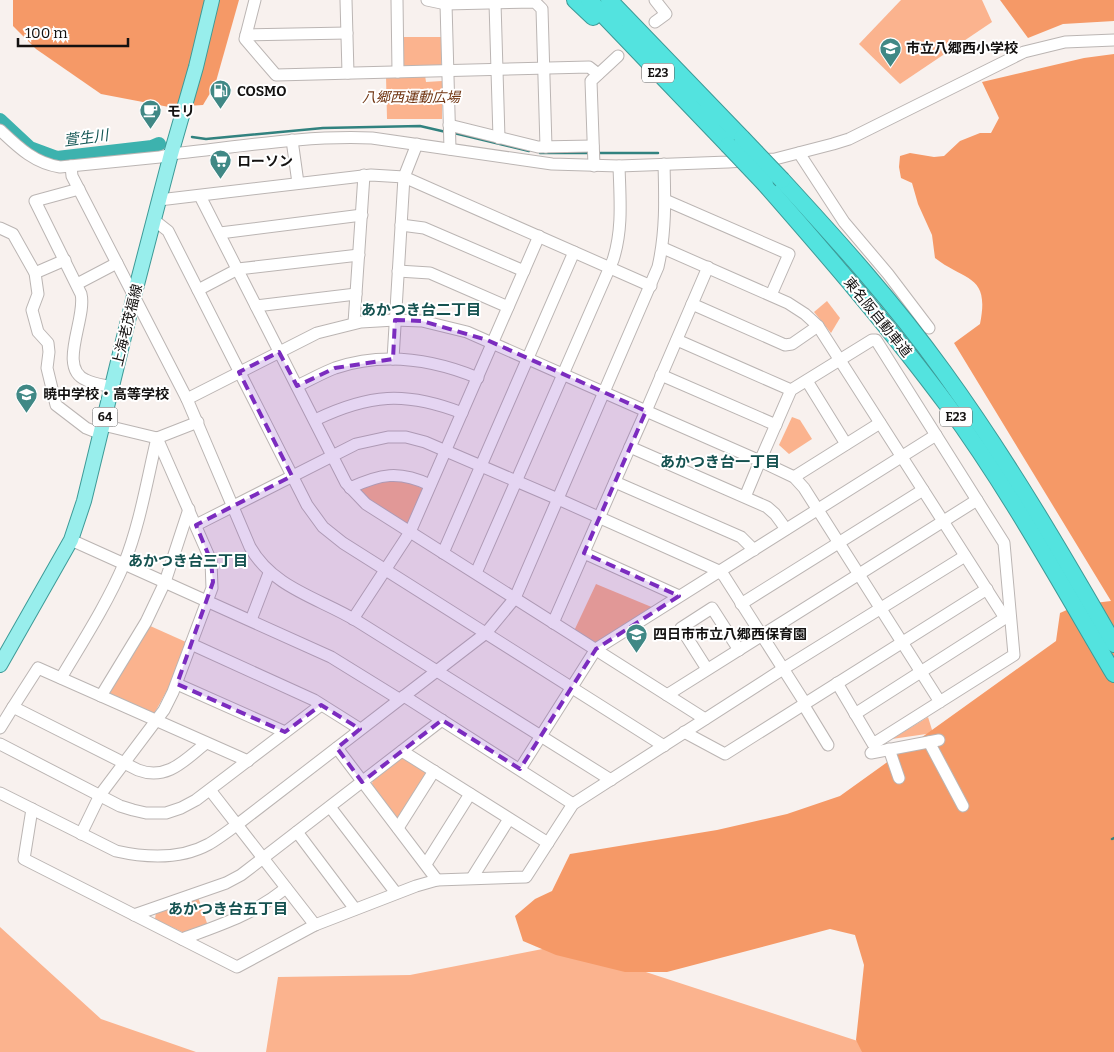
<svg xmlns="http://www.w3.org/2000/svg" width="1114" height="1052" font-family="Bitter,'Noto Sans JP',serif">
  <style>
    .green { fill: #fbb38e }
    .forest { fill: #f59967 }
    .lines { fill: none; stroke-linecap: round; stroke-linejoin: round }
    .stream { stroke: #31827f; stroke-width: 2.5 }
    .river { stroke: #3db2ae; stroke-width: 14 }
    .minor-casing { stroke: #bbb5b3; stroke-width: 13 }
    .major-casing { stroke: #3d9a97; stroke-width: 16 }
    .highway-casing { stroke: #3d9a97; stroke-width: 18 }
    .minor { stroke: #fff; stroke-width: 11 }
    .major { stroke: #98eeec; stroke-width: 14 }
    .highway { stroke: #53e3df; stroke-width: 16 }
    .highway-bridge-casing { stroke: #3d9a97; stroke-width: 18; stroke-linecap: butt }
    .highway-bridge { stroke: #53e3df; stroke-width: 16 }
    .marked { fill: #7b2cbf; fill-opacity: 0.2; stroke: #7b2cbf; stroke-width: 4; stroke-dasharray: 10 6; stroke-linejoin: round }
    .labels { text-anchor: middle; stroke-width: 4; stroke-linejoin: round; paint-order: stroke }
    .shield { fill: #fff; stroke: #5a5958; stroke-width: 1 }
    .shield-label { font-size: 12px; font-weight: bold; fill: #141211 }
    .poi-label { font-size: 14px; font-weight: bold; fill: #141211; stroke: #fff; text-anchor: start }
    .park-label { font-size: 14px; font-style: italic; fill: #713613; stroke: #fff }
    .street-label { font-size: 14px; fill: #141211; stroke: #fff }
    .water-label { font-size: 15px; font-style: italic; fill: #115452; stroke: #fff }
    .neighbourhood-label { font-size: 15px; font-weight: bold; fill: #155250; stroke: #fff }
  </style>
  <rect width="100%" height="100%" fill="#f8f1ee"/>
  <g class="green">
    <polygon points="901,0 982,0 992,22 900,84 859,44"/>
    <polygon points="401,37 441,37 441,66 405,66 401,63"/>
    <polygon points="425,75 426,82 442,81 442,119 387,119 386,76"/>
    <polygon points="827,301 840,318 831,333 814,312"/>
    <polygon points="792,417 800,420 812,439 789,454 779,445"/>
    <polygon points="398,478 424,489 409,523 406,524 364,498 359,487"/>
    <polygon points="596,584 654,608 594,645 574,631"/>
    <polygon points="148,625 186,642 169,687 155,712 149,713 110,696 108,691"/>
    <polygon points="928,717 933,733 892,739"/>
    <polygon points="399,758 408,758 427,769 428,776 401,817 396,817 372,784 373,778"/>
    <polygon points="198,897 208,926 190,933 182,932 155,919 156,912"/>
    <polygon points="0,927 101,1019 196,1052 0,1052"/>
    <polygon points="563,945 870,1045 874,1052 266,1052 278,977 410,975"/>
  </g>
  <g class="forest">
    <polygon points="13,0 239,0 215,85 203,105 169,107 101,94 36,49 13,26"/>
    <polygon points="1000,0 1114,0 1114,21 1063,24 1028,38"/>
    <path d="M1114,54V1052H862L856,1040L864,965L855,935L830,929L667,972H625L556,955L523,941L515,916L535,899L552,891L570,854L717,830L787,814L840,796L1056,641L1060,613L1078,605L1111,601L954,343L980,324C990,274 966,282 935,258L932,235L918,204L912,183L901,178L899,167L900,156L910,153L934,157L944,156L960,141L980,133H991L999,118L982,82L1084,58Z"/>
  </g>
  <g class="lines">
    <g class="stream">
      <polyline points="454,133 529,151"/>
      <polyline points="192,137 206,139 323,128 420,126 446,132"/>
      <polyline points="540,153 589,153"/>
      <polyline points="597,153 658,153"/>
      <polyline points="1112,839 1114,838"/>
    </g>
    <polyline class="river" points="0,120 30,148 57,158 152,147 159,144"/>
    <defs>
      <g id="minor">
        <polyline points="255,0 245,39 276,75 589,67 598,74"/>
        <polyline points="346,0 348,73"/>
        <polyline points="397,0 398,72"/>
        <polyline points="427,0 446,4 535,2 542,9 546,147"/>
        <polyline points="495,3 499,138"/>
        <polyline points="446,4 450,149"/>
        <polyline points="655,22 666,14 655,0"/>
        <polyline points="246,35 347,33"/>
        <polyline points="449,125 538,147 593,146"/>
        <path d="M0,130C18,147 34,163 60,167L160,157L171,154C238,147 305,135 372,138L552,164L619,166L728,162L775,159L833,144L849,139L1024,52L1065,42L1114,40"/>
        <polyline points="292,140 298,183"/>
        <polyline points="799,153 844,222 888,274 929,328"/>
        <path d="M71,166L72,176L187,399L250,547C273,588 319,598 357,621C442,674 526,727 611,780"/>
        <polyline points="594,166 591,81 618,56"/>
        <path d="M79,189L35,201L81,294C87,318 57,368 86,380C94,384 104,385 112,387"/>
        <polyline points="200,196 346,483 366,504 705,719"/>
        <polyline points="159,200 371,175 404,177 651,286"/>
        <polyline points="665,200 789,254 771,295"/>
        <polyline points="154,220 168,231 307,505 323,527 343,543 664,746"/>
        <polyline points="401,225 424,228 524,271"/>
        <polyline points="0,228 13,234 35,273 38,294 32,310 38,332 48,343 49,352 47,368 56,405 86,428 101,434"/>
        <polyline points="220,233 362,215"/>
        <polyline points="663,248 788,303 805,314 818,326 1005,618"/>
        <polyline points="398,271 430,273 508,307"/>
        <polyline points="35,273 65,260"/>
        <polyline points="77,284 117,263"/>
        <polyline points="198,290 238,269 359,255"/>
        <polyline points="692,304 785,345 792,344 818,326"/>
        <polyline points="256,306 356,294"/>
        <polyline points="354,323 364,175"/>
        <polyline points="677,340 791,390"/>
        <polyline points="393,359 404,177 417,144"/>
        <polyline points="661,375 776,425"/>
        <polyline points="807,381 846,444"/>
        <path d="M297,386C310,380 322,373 335,368C383,352 432,359 478,378"/>
        <polyline points="187,399 317,333 361,322 395,320 422,321 467,332 646,411 708,267"/>
        <path d="M315,420C369,394 405,391 462,413"/>
        <polyline points="103,425 157,438 198,422"/>
        <polyline points="794,477 880,423"/>
        <polyline points="615,482 741,537 754,550"/>
        <path d="M350,488C380,474 399,470 430,485"/>
        <polyline points="745,497 760,461 646,411 630,447 767,507 775,514 786,529"/>
        <polyline points="196,525 356,444 388,437 406,437 425,442 558,499 719,571 724,576 805,703"/>
        <polyline points="71,540 331,657 399,699"/>
        <polyline points="443,553 574,252"/>
        <polyline points="584,553 679,596"/>
        <path d="M476,573L613,260C623,229 620,199 619,166"/>
        <polyline points="741,604 923,490"/>
        <polyline points="353,619 410,532 539,236"/>
        <polyline points="251,620 269,573"/>
        <polyline points="553,623 630,447"/>
        <polyline points="191,644 314,700 360,729"/>
        <polyline points="707,669 681,628 712,608 739,650"/>
        <path d="M61,678C83,641 107,604 124,564C140,524 147,480 157,438"/>
        <polyline points="837,683 873,744 1014,655 1004,543 876,340 872,340 791,390 760,461 794,477 804,488 940,702"/>
        <polyline points="177,684 285,732"/>
        <polyline points="667,695 977,500"/>
        <polyline points="101,696 146,622 165,582 189,509"/>
        <polyline points="404,696 573,804"/>
        <polyline points="803,704 828,745"/>
        <polyline points="13,707 38,668 248,761"/>
        <polyline points="855,714 1005,618 1010,618"/>
        <path d="M0,728L13,707L138,770C167,781 185,760 206,743"/>
        <polyline points="684,732 725,754 987,589"/>
        <polyline points="929,742 963,806"/>
        <polyline points="0,744 120,806 133,810 146,813 166,813 181,808 196,800 321,705"/>
        <polyline points="337,748 437,880"/>
        <polyline points="889,749 899,778"/>
        <polyline points="402,751 548,843"/>
        <polyline points="871,753 939,740"/>
        <polyline points="520,769 596,649 936,435"/>
        <polyline points="210,790 315,925"/>
        <path d="M0,793L116,851C147,858 180,860 209,844C219,838 228,831 238,824L486,633L515,598L658,267C666,232 665,199 664,164"/>
        <polyline points="330,807 396,893"/>
        <polyline points="32,809 24,859 237,967 315,925 416,886 437,880 526,877 573,804 783,669 965,556"/>
        <polyline points="398,828 434,771"/>
        <polyline points="297,832 355,909"/>
        <polyline points="81,834 100,795 164,710 173,692 212,588 211,561 157,438"/>
        <polyline points="426,864 470,794"/>
        <polyline points="472,878 509,819"/>
        <polyline points="134,915 226,883 241,875 442,720"/>
        <path d="M182,939C223,924 252,915 286,888"/>
      </g>
      <polyline id="major" points="0,665 71,540 84,501 134,296 171,154 196,67 212,0"/>
      <g id="highway">
        <polyline points="575,0 593,17"/>
        <polyline points="589,0 728,145"/>
        <polyline points="609,0 742,138"/>
        <path d="M782,180C838,241 894,303 943,371C1006,458 1060,550 1114,644"/>
        <path d="M765,184C828,256 891,329 948,406C1010,491 1061,584 1114,674"/>
      </g>
    </defs>
    <use href="#minor" class="minor-casing"/>
    <use href="#major" class="major-casing"/>
    <use href="#highway" class="highway-casing"/>
    <use href="#minor" class="minor"/>
    <use href="#major" class="major"/>
    <use href="#highway" class="highway"/>
    <defs>
      <g id="highway-bridge">
        <polyline points="742,138 782,180"/>
        <polyline points="728,145 765,184"/>
      </g>
    </defs>
    <use href="#highway-bridge" class="highway-bridge-casing"/>
    <use href="#highway-bridge" class="highway-bridge"/>
  </g>
  <path class="marked" d="M395,320L422,321L487,340L646,411L584,553L679,596L596,649L520,769L442,720L362,782L337,748L360,729L321,705L285,732L177,684L213,582L211,561L196,525L292,476L239,372L279,352L297,386L335,368L393,359Z"/>
  <defs>
    <symbol id="school-pin" viewBox="-11 -11 22 30"><path d="M0 17L-7.5 6A9.5 9.5 0 1 1 7.5 6Z" fill="#408885" stroke="#fff"/><path d="M0-5L7-2L0 1L-7-2ZM-4 1L0 2.5L4 1V4Q0 6-4 4Z" fill="#fff"/></symbol>
    <symbol id="fuel-pin" viewBox="-11 -11 22 30"><path d="M0 17L-7.5 6A9.5 9.5 0 1 1 7.5 6Z" fill="#408885" stroke="#fff"/><path d="M-5.5-6h7V0h2V4h1.3V-2.5L3-4.5l.8-.8L6-3V5H2.5V1h-1V6h-7ZM-4.2-4.7v3.2H.2V-4.7Z" fill="#fff"/></symbol>
    <symbol id="cafe-pin" viewBox="-11 -11 22 30"><path d="M0 17L-7.5 6A9.5 9.5 0 1 1 7.5 6Z" fill="#408885" stroke="#fff"/><path d="M-5.5-4.5H6V0H3Q3 3.5 0 3.5H-2.5Q-5.5 3.5-5.5 0ZM3-3.2v2h1.7v-2ZM-6 4.5H4V6H-6Z" fill="#fff"/></symbol>
    <symbol id="supermarket-pin" viewBox="-11 -11 22 30"><path d="M0 17L-7.5 6A9.5 9.5 0 1 1 7.5 6Z" fill="#408885" stroke="#fff"/><path d="M-6-5.5h2.5l.6 2H6L4.5 2H-2.5L-4.4-4H-6ZM-1.5 3.2a1.3 1.3 0 1 0 .1 0ZM3 3.2a1.3 1.3 0 1 0 .1 0Z" fill="#fff"/></symbol>
  </defs>
  <g fill-rule="evenodd">
    <use href="#school-pin" x="878" y="36" width="25" height="34"/>
    <use href="#fuel-pin" x="208" y="78" width="25" height="34"/>
    <use href="#cafe-pin" x="138" y="98" width="25" height="34"/>
    <use href="#supermarket-pin" x="208" y="148" width="25" height="34"/>
    <use href="#school-pin" x="14" y="382" width="25" height="34"/>
    <use href="#school-pin" x="624" y="622" width="25" height="34"/>
  </g>
  <g class="labels">
    <g class="shield">
      <rect x="642" y="63.5" width="32" height="19" rx="4"/>
      <rect x="92.5" y="407.5" width="25" height="19" rx="4"/>
      <rect x="940" y="407.5" width="32" height="19" rx="4"/>
    </g>
    <g class="shield-label">
      <text x="658" y="77">E23</text>
      <text x="105" y="421">64</text>
      <text x="956" y="421">E23</text>
    </g>
    <g class="poi-label">
      <text x="906" y="53">市立八郷西小学校</text>
      <text x="237" y="96">COSMO</text>
      <text x="167" y="116">モリ</text>
      <text x="237" y="166">ローソン</text>
      <text x="43" y="399">暁中学校・高等学校</text>
      <text x="653" y="639">四日市市立八郷西保育園</text>
    </g>
    <g class="park-label">
      <text x="411" y="102">八郷西運動広場</text>
    </g>
    <g class="street-label">
      <text transform="translate(878 317) rotate(51)" y="5">東名阪自動車道</text>
      <text transform="translate(127 325) rotate(-76)" y="5">上海老茂福線</text>
    </g>
    <g class="water-label">
      <text transform="translate(86 138) rotate(-8)" y="5">萱生川</text>
    </g>
    <g class="neighbourhood-label">
      <text x="421" y="315">あかつき台二丁目</text>
      <text x="720" y="467">あかつき台一丁目</text>
      <text x="188" y="566">あかつき台三丁目</text>
      <text x="228" y="914">あかつき台五丁目</text>
    </g>
  </g>
  <path d="M18 38v8h110v-8" fill="none" stroke="#141211" stroke-width="2.5"/>
  <text x="25" y="38" font-size="15" fill="#141211" stroke="#ffffff" stroke-width="4" paint-order="stroke">100 m</text>
</svg>
